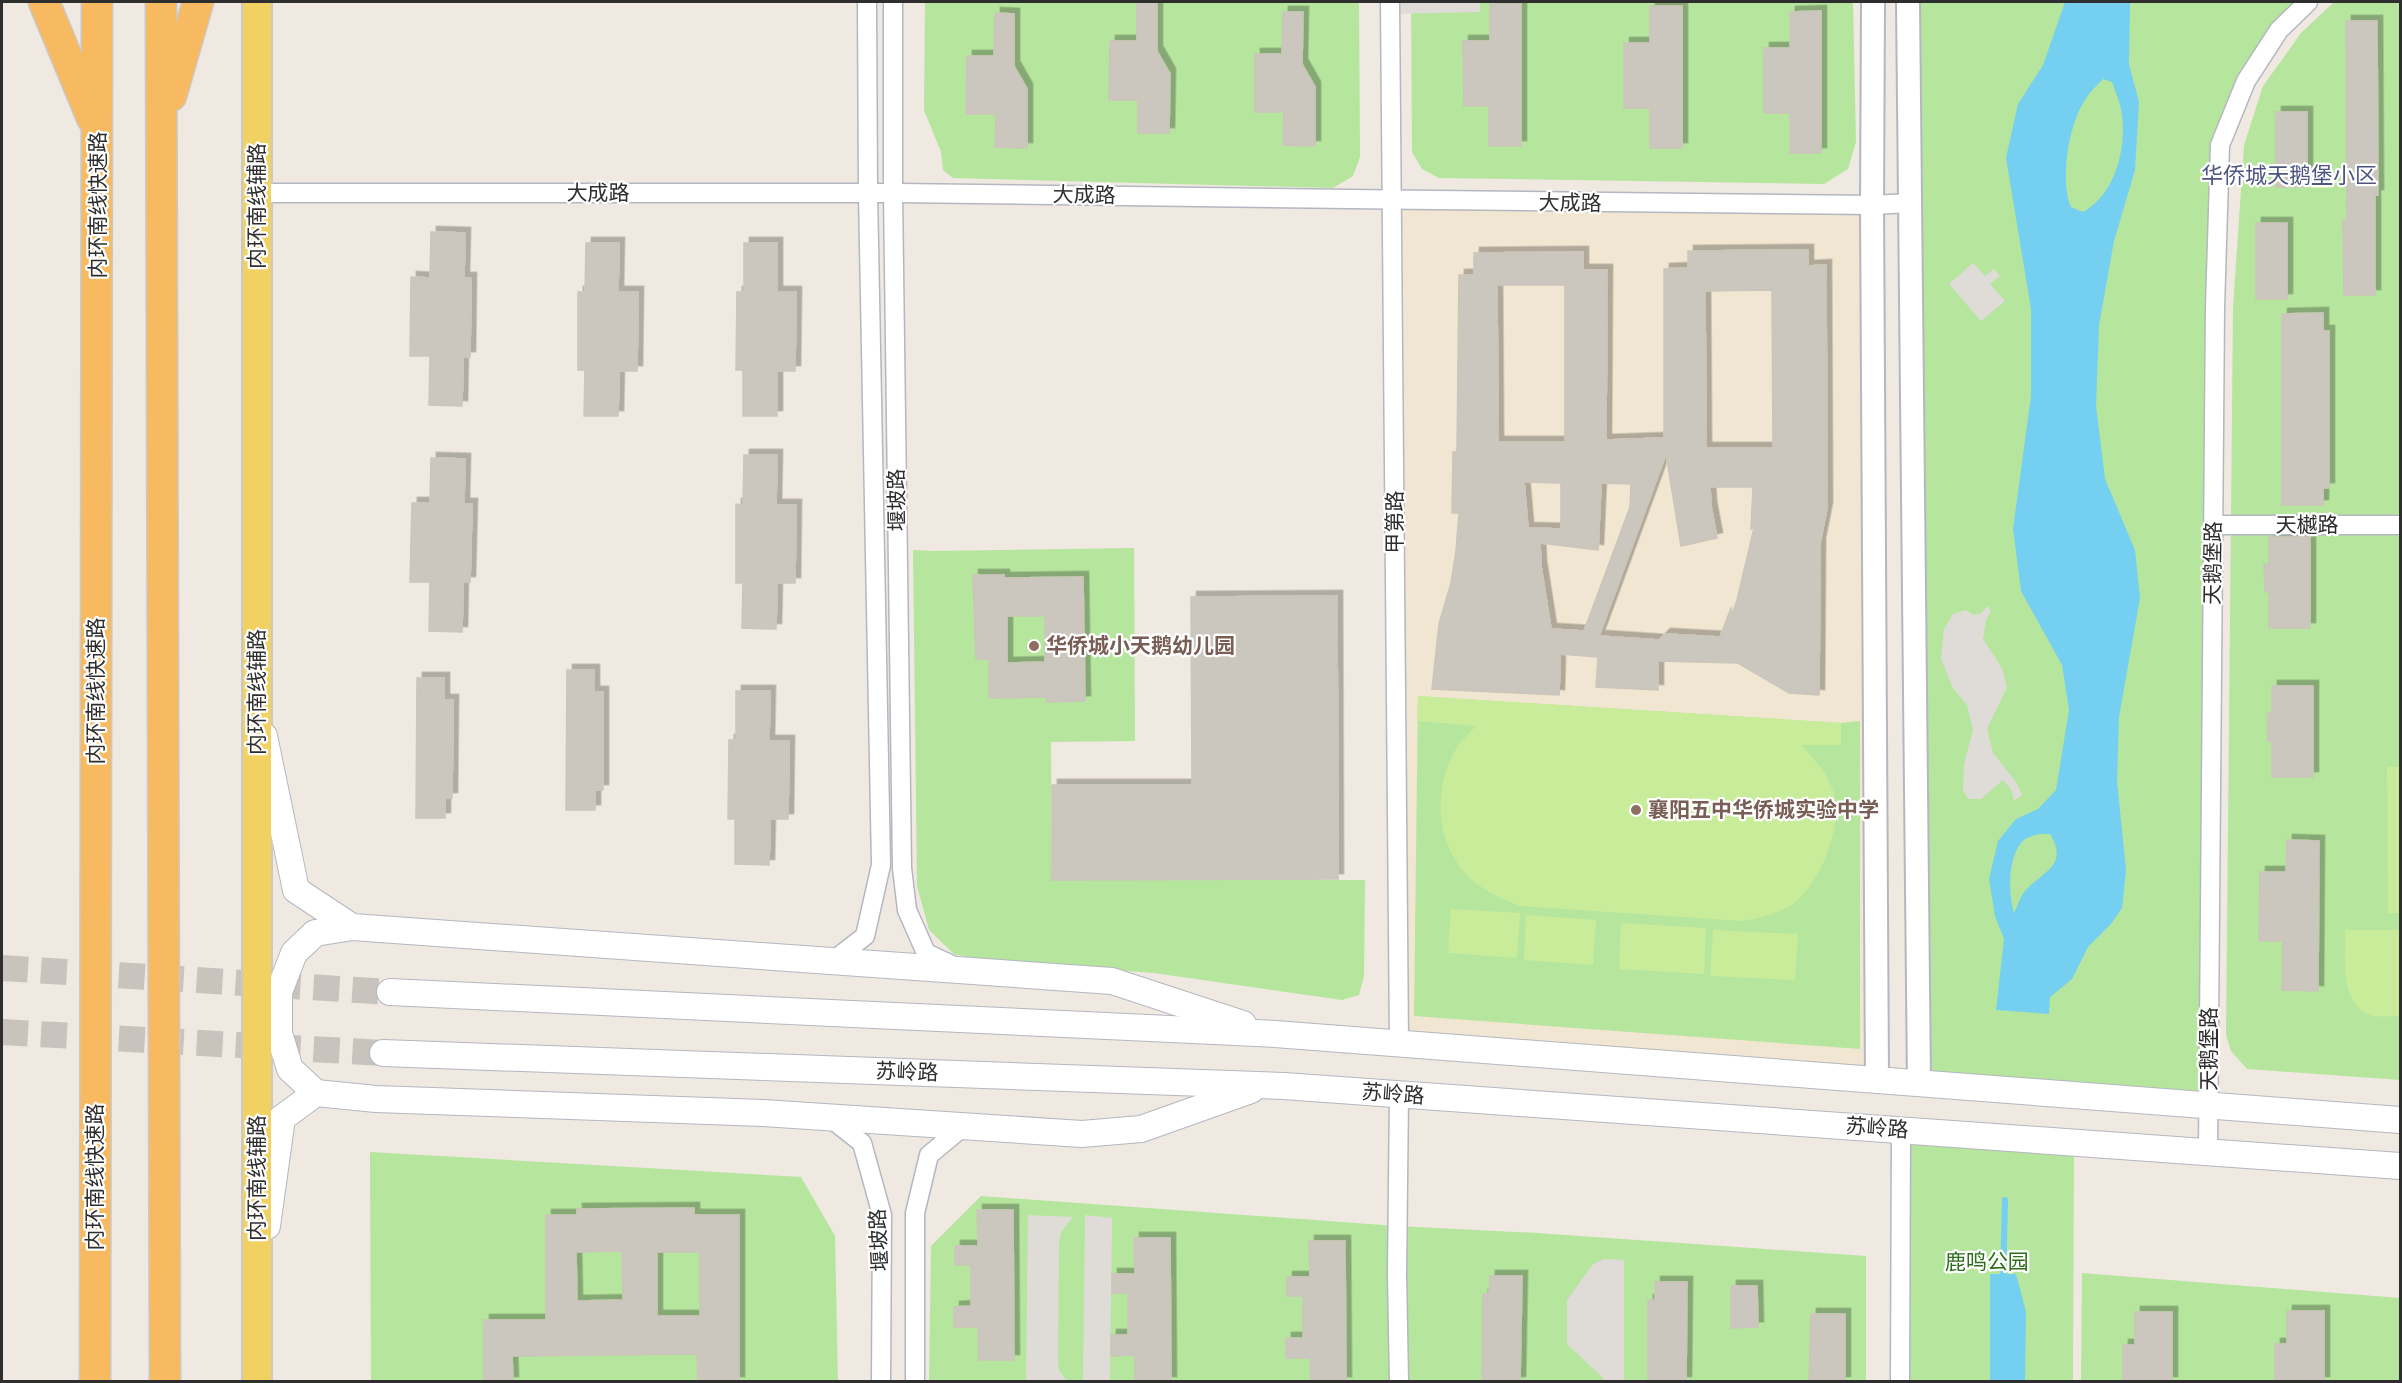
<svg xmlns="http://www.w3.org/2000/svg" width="2402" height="1383" font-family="Jost,'Noto Sans SC',sans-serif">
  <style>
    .education { fill: #f0e6d1 }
    .green { fill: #b6e59e }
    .pitch { fill: #c9ec9a }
    .plaza { fill: #dfdcd8 }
    .water { fill: #75cff0; fill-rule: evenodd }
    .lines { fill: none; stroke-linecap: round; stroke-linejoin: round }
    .stream { stroke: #75cff0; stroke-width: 6 }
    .building { fill: #cbc7bf; stroke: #cbc5ba; stroke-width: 1.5; fill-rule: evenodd; filter: url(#shadow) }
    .secondary-tunnel { stroke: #c8c4bd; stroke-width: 26; stroke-dasharray: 26 13; stroke-linecap: butt }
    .minor-casing { stroke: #b4b7c1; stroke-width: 21 }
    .tertiary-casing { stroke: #b4b7c1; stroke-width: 26 }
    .secondary-casing { stroke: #b4b7c1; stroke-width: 28 }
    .primary-casing { stroke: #c9c9c9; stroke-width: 32 }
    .trunk-casing { stroke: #c9c9c9; stroke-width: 33 }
    .minor { stroke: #fff; stroke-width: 18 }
    .tertiary { stroke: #fff; stroke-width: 22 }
    .secondary { stroke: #fff; stroke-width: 26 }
    .primary { stroke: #f2d163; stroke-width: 28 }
    .trunk { stroke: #f8ba60; stroke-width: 30 }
    .education-dot { fill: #8d6e63; stroke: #fff; stroke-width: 2 }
    .labels { text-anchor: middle; stroke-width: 4.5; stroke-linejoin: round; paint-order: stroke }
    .street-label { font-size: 21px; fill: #2e2e2e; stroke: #fff }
    .education-label { font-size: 21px; font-weight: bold; fill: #785e54; stroke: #fff; text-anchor: start }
    .park-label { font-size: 21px; fill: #2c6e1b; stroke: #fff }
    .neighbourhood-label { font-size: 22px; fill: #4d5680; stroke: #fff }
  </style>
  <defs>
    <filter id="shadow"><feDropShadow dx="5.5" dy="-5.5" stdDeviation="0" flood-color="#0004"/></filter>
  </defs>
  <rect width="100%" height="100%" fill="#efe9e1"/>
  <polygon class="education" points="1393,199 1872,205 1877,1080 1399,1043"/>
  <g class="green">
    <polygon points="925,2 1359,2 1360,157 1353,176 1333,188 953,178 943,170 941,152 924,110"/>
    <polygon points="1411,2 1853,2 1856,142 1848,169 1824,184 1439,178 1422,169 1412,152"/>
    <polygon points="1908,2 2308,2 2279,30 2220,145 2209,1105 1919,1083"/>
    <polygon points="2334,2 2400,2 2400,1080 2247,1069 2231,1051 2226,1035 2233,308 2244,145 2263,86 2301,33"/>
    <polygon points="1134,548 1135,741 1051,742 1052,880 1365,880 1364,976 1359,995 1342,1000 1154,973 979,960 954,954 929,930 917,886 913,550 933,551"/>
    <polygon points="1418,696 1841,723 1860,721 1860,1049 1414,1016"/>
    <polygon points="1901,1130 2074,1142 2073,1381 1900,1382"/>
    <polygon points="370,1152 801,1177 835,1236 838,1381 371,1381"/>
    <polygon points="981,1196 1397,1226 1537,1233 1866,1256 1866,1381 929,1382 931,1246"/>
    <polygon points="2082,1273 2400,1298 2400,1381 2081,1382"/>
  </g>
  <g class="pitch">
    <path d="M1418,696L1841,723V745H1801C1814,760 1829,774 1834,794C1842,826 1823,874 1801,897C1785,913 1763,917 1742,921L1521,906C1504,900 1486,892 1472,880C1434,846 1431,784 1460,743C1465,737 1471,732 1476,726L1417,721Z"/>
    <polygon points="2387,767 2400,767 2400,913 2388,913"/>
    <polygon points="1451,909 1520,913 1517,958 1448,953"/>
    <polygon points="1526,915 1596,920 1593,965 1524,960"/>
    <polygon points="1621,923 1706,928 1704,974 1619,969"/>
    <polygon points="1713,930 1798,934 1795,980 1710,976"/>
    <path d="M2345,930H2400V1016C2391,1016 2375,1018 2367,1014C2339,999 2346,956 2345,930Z"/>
  </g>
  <g class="plaza">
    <polygon points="1390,2 1480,2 1480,12 1390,14"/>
    <polygon points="1973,263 1985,276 1994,269 2000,276 1990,284 2005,301 1981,321 1949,284"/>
    <polygon points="1988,606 1991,611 1986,620 1983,639 2002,668 2007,687 1987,729 1993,753 2016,782 2022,795 2014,801 2011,789 2003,780 1981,799 1968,799 1963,790 1964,764 1973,730 1967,705 1953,688 1941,659 1944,629 1953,614 1966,610 1973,615 1981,613"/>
    <polygon points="1028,1215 1073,1217 1061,1232 1059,1243 1058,1362 1059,1370 1067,1381 1026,1381"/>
    <polygon points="1085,1215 1112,1218 1110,1381 1083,1381"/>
    <polygon points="1604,1259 1624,1260 1624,1381 1606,1381 1567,1344 1567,1300 1593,1264"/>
  </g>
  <g class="water">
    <path d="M2065,2H2130L2129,64L2139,102L2135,170L2114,241L2099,325L2096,406L2105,479L2135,550L2140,598L2119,717L2117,781L2126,870L2122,908L2111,924L2088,947L2072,979L2050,997L2049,1014L1996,1010L2004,939L1995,916L1989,879L1998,841L2016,819L2038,809L2056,790L2069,710L2062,665L2021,591L2013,529L2031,396V309L2006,158L2018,104L2043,65ZM2103,79L2112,82C2115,91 2119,100 2121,109C2128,145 2116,194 2083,212L2071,207C2059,180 2069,121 2087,97C2091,90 2098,85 2103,79ZM2039,834H2050C2071,868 2038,872 2022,895C2019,900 2017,908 2014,913C2008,893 2007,854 2025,839C2029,837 2035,835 2039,834Z"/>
    <polygon points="1990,1274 2016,1274 2026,1312 2025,1381 1990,1381"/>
  </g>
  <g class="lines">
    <polyline class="stream" points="2003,1280 2005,1200"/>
  </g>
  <g class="building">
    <polygon points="1137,2 1157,2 1157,51 1170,74 1169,133 1138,133 1138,100 1109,100 1110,41 1137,41"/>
    <polygon points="1490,4 1521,4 1521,146 1489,146 1489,106 1464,106 1463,41 1490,41"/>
    <polygon points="1650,6 1682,6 1682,148 1650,148 1650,108 1624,108 1624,43 1650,43"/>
    <polygon points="1821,11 1821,153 1790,153 1790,113 1764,113 1764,48 1790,48 1790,12"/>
    <polygon points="1283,12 1303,12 1302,64 1315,87 1315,146 1283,145 1284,112 1255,112 1255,54 1282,54"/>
    <polygon points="995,13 1014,14 1014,66 1027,89 1027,148 995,147 996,114 966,114 967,56 994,56"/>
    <polygon points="2346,21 2377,21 2378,195 2375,195 2375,295 2344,295 2343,220 2347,220"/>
    <rect x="2276" y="112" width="31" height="75"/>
    <rect x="2256" y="223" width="31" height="76"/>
    <polygon points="431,232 465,233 464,278 471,278 470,357 463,357 462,406 429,405 430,356 410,356 411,277 430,278"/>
    <polygon points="586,243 619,243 618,292 638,292 637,371 619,371 618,416 584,416 585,370 578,370 578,292 585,292"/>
    <polygon points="744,243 777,243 777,292 796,292 795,371 777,371 777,416 743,416 743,370 736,370 737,292 744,292"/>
    <path d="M1808,250V266L1826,265L1827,508L1820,543L1819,695L1789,693L1738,663L1658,661V690L1596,687L1598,657L1560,654L1559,695L1432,689L1439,624L1451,583L1456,551L1459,513H1452L1453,452H1457L1459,275H1474V253L1583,252V270H1607L1606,440L1664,438V269L1688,268V251ZM1497,285H1565V442H1498ZM1772,290L1773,448H1706L1705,291ZM1666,454L1681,546L1717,538L1711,506L1710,487H1753L1751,529L1754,528L1733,617L1731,608L1720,637L1665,634L1659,640L1599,636ZM1524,482L1561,483V529L1528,528ZM1601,483L1631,484L1630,507L1584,631L1551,629L1541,566L1540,543L1598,550Z"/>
    <polygon points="2323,313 2323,331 2329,331 2329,488 2323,488 2323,505 2282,505 2282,314"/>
    <polygon points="744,455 777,455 776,505 796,505 795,583 777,583 776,629 742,628 743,583 736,583 736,504 743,505"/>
    <polygon points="431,458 465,459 464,504 472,504 470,582 463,582 462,632 429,631 430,582 410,582 412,503 430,503"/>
    <polygon points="2269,537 2310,537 2310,628 2269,628 2269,592 2265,592 2264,564 2269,564"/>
    <path d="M973,575H1004V578L1083,577L1085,701L1047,702V697L989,698V659H976ZM1007,616H1045V662L1007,663Z"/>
    <polygon points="1337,596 1338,879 1052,880 1052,785 1192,785 1191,597"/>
    <polygon points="567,670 594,670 594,692 603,692 603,790 595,790 595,810 566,810"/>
    <polygon points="417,678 444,678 444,700 453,700 452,798 445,798 445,818 416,818"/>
    <polygon points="2272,686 2313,686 2313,777 2272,777 2272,741 2268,741 2268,713 2272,713"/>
    <polygon points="736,691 770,691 769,741 789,741 788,819 770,819 769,865 735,864 735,819 728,819 729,740 736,740"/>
    <polygon points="2287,840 2319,841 2318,991 2282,990 2283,941 2259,941 2260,872 2286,872"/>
    <path d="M694,1208V1215H739V1382H698L697,1354L512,1356L513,1382H484V1320H546V1215H577V1209ZM622,1251L623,1300L577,1301L576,1252ZM657,1252H700V1316H657Z"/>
    <polygon points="977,1210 1013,1210 1014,1360 979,1360 978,1327 954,1327 954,1307 971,1306 971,1265 955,1265 955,1246 978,1246"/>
    <polygon points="1134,1238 1170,1238 1171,1382 1135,1382 1135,1355 1111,1356 1111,1335 1128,1335 1128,1293 1112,1293 1112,1274 1135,1274"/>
    <polygon points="1309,1241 1345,1241 1346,1382 1311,1382 1310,1358 1286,1358 1286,1338 1303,1338 1303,1296 1287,1296 1287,1277 1310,1277"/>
    <polygon points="1490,1276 1522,1276 1520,1382 1482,1382 1483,1294 1489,1294"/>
    <polygon points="1655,1282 1687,1282 1686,1382 1648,1382 1648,1300 1655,1300"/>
    <polygon points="1731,1286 1757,1286 1758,1327 1731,1328"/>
    <polygon points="2287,1311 2324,1311 2324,1382 2275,1382 2275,1344 2287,1344"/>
    <polygon points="2135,1312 2172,1312 2172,1382 2123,1382 2123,1345 2135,1345"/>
    <polygon points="1811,1314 1845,1314 1845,1382 1809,1382"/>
  </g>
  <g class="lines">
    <g class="secondary-tunnel">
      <polyline points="2,968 390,992"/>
      <polyline points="2,1032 383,1053"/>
    </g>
    <defs>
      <g id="minor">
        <polyline points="893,2 893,193 902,868 907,910 926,953 954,966"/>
        <polyline points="1390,2 1399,1043"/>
        <path d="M257,193C471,193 685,191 898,193C1223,195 1547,204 1872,205L1910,203"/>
        <polyline points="2214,525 2400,525"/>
        <polyline points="834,960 865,936 881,865 868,193 867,2"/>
        <polyline points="829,1117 862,1143 882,1215 881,1382"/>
        <polyline points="2208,1151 2215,308 2220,145 2246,81 2279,30 2308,2"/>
        <polyline points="915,1382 915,1213 929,1155 964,1126"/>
        <polyline points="1399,1382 1397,1274 1399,1094"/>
        <polyline points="1900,1382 1901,1130"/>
      </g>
      <g id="tertiary">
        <polyline points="1873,2 1872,205 1877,1080"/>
        <polyline points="1908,2 1919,1083"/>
      </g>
      <g id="secondary">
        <polyline points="264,736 296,890 352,927 1112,981 1243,1024"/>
        <polyline points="390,992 1275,1034 2400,1120"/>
        <polyline points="383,1053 1284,1086 2400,1166"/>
        <polyline points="316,1093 290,1069 279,1033 279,992 294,953 315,933 352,927"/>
        <polyline points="267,1226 282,1118 316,1093 376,1099 763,1113 1082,1134 1141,1129 1251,1090"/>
      </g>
      <polyline id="primary" points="257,1382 257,2"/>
      <g id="trunk">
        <polyline points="44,2 92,118"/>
        <polyline points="161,2 165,1382"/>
        <polyline points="171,96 198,2"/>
        <polyline points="95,1382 97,2"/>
      </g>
    </defs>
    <use href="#minor" class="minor-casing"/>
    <use href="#tertiary" class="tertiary-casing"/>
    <use href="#secondary" class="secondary-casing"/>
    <use href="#primary" class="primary-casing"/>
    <use href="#trunk" class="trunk-casing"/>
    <use href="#minor" class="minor"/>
    <use href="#tertiary" class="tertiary"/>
    <use href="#secondary" class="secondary"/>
    <use href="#primary" class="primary"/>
    <use href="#trunk" class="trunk"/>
  </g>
  <g class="education-dot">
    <circle cx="1034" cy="646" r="6"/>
    <circle cx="1636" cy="810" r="6"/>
  </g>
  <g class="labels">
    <g class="street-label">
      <text x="598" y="200">大成路</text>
      <text transform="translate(1084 195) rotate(1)" y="7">大成路</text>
      <text transform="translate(1570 203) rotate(1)" y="7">大成路</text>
      <text transform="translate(98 205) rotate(-90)" y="7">内环南线快速路</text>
      <text transform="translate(257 206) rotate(-90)" y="7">内环南线辅路</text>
      <text transform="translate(897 500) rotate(-91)" y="7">堰坡路</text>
      <text transform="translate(1395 522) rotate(-90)" y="7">甲第路</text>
      <text x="2307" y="532">天樾路</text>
      <text transform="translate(2213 563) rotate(-89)" y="7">天鹅堡路</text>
      <text transform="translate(96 691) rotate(-90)" y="7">内环南线快速路</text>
      <text transform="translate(257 692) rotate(-90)" y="7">内环南线辅路</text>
      <text transform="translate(2209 1049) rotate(-90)" y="7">天鹅堡路</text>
      <text transform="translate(907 1072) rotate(2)" y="7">苏岭路</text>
      <text transform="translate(1393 1094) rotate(4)" y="7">苏岭路</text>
      <text transform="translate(1877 1128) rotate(4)" y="7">苏岭路</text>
      <text transform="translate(95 1177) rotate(-90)" y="7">内环南线快速路</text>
      <text transform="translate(257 1178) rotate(-90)" y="7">内环南线辅路</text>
      <text transform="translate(879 1240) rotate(-93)" y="7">堰坡路</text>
    </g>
    <g class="education-label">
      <text x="1046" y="653">华侨城小天鹅幼儿园</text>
      <text x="1648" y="817">襄阳五中华侨城实验中学</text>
    </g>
    <g class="park-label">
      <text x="1987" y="1269">鹿鸣公园</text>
    </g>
    <g class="neighbourhood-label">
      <text x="2289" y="183">华侨城天鹅堡小区</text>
    </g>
  </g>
  <rect width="2402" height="1383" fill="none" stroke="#2e2e2e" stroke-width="6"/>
</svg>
